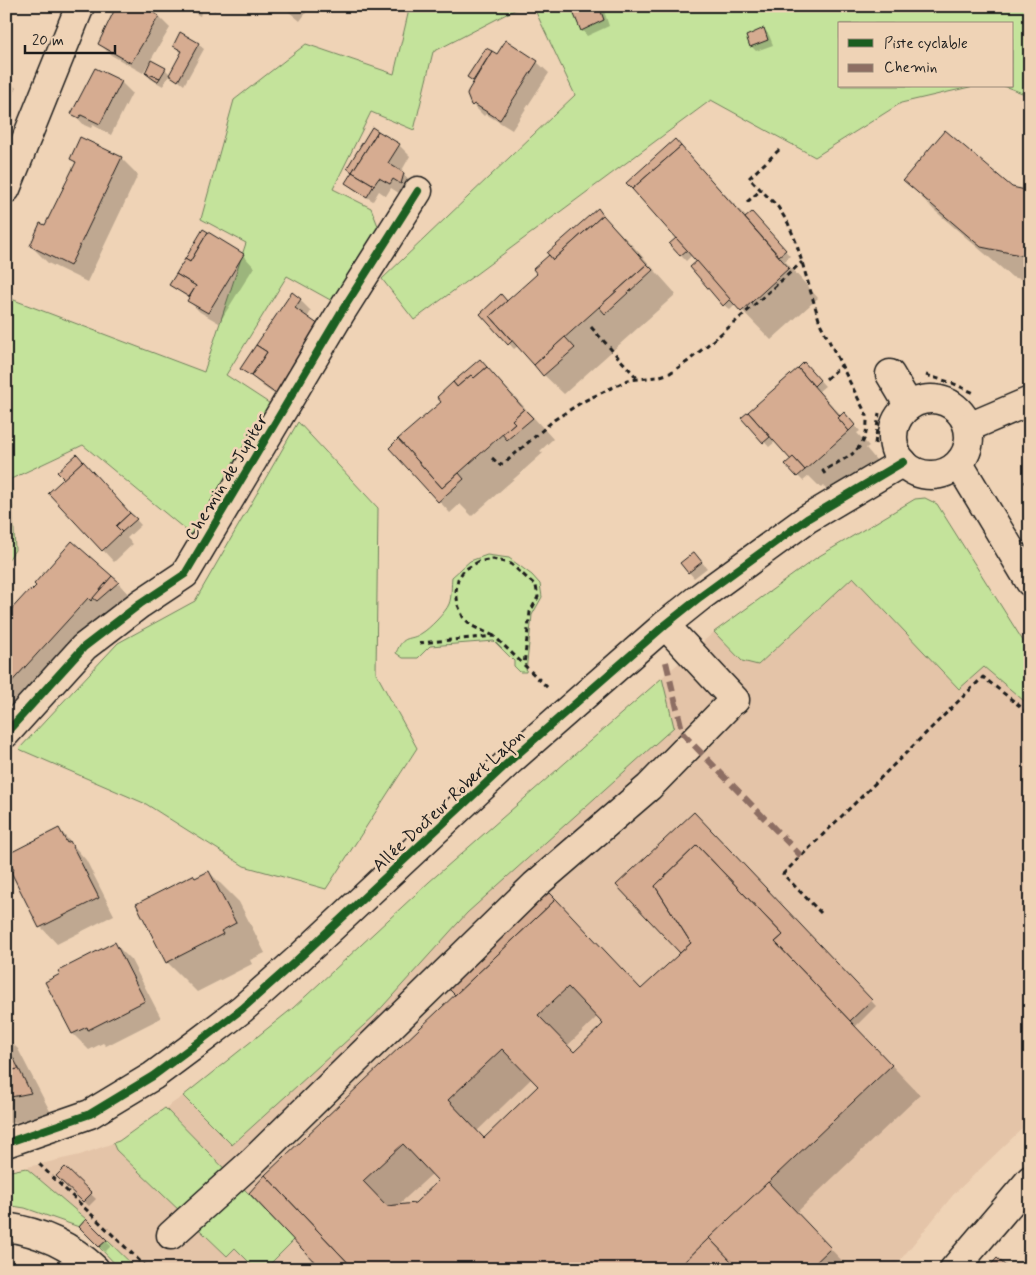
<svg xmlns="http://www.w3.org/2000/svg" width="1036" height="1275" font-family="Mynerve,sans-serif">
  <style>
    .built { fill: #e4c4a8 }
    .green { fill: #c4e39b; stroke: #70805c }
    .shadow { fill: #0003; fill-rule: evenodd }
    .building { fill: #d6ac91; stroke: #1c1c1c; fill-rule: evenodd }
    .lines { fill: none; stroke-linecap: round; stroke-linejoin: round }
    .minor-casing { stroke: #1c1c1c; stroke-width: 31 }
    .path { stroke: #1c1c1c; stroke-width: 3; stroke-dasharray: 5 4; stroke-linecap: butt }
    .minor { stroke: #efd3b6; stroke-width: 28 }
    .quiet { stroke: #8d6e63; stroke-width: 6; stroke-dasharray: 12 6; stroke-linecap: butt }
    .cycleway-casing { stroke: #efd3b6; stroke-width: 11 }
    .cycleway { stroke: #1b5e20; stroke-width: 8 }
    .labels { text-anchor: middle; stroke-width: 5; stroke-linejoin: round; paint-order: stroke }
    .street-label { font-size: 18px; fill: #1c1c1c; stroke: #efd3b6 }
  </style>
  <rect width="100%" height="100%" fill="#efd3b6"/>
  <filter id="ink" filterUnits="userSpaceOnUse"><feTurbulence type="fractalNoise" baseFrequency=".02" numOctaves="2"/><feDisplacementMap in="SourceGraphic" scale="10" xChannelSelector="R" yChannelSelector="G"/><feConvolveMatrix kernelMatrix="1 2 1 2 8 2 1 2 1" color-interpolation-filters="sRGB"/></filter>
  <g filter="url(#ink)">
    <polygon class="built" points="925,498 937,504 1030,652 1030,1121 953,1195 893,1269 120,1269 99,1247 106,1240 86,1219 79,1227 25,1208 6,1205 6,1172 80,1155 119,1141 183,1096 293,1008 429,882 714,632 816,558 915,499"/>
    <g class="green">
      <polygon points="407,6 522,6 433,52 414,130 371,112 333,189 371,208 382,236 334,302 287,276 226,375 278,409 199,541 83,445 11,479 15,550 6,563 6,297 204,372 246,243 201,219 234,100 306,44 394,74 408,14"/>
      <polygon points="533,6 1030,6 1030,96 1004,86 1012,86 1012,24 840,24 840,86 974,86 901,103 815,157 711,100 414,320 382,279 575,95"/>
      <polygon points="298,422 378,508 376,673 417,748 326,889 244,866 146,804 19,749 118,643 195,601"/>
      <polygon points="925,498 937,504 1030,652 1030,706 984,667 959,689 853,577 758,665 742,661 714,632 816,558 915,499"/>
      <path d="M487,555L509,558L532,575L540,584L542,597L532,615L526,672H520L514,666V661L494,641L430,646L418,658H403L396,653C404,633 409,642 422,633C429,629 446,612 449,604C452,597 451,585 452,577L470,561Z"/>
      <polygon points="662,678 674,727 467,913 374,1016 232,1145 183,1096 293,1008 429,882"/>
      <polygon points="165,1108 294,1240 265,1269 256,1269 235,1248 227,1256 116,1150 113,1143 119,1141"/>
      <polygon points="26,1168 86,1219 79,1227 25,1208 6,1205 6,1172"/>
      <polygon points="107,1240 137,1269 120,1269 99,1247"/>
    </g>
    <g class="shadow">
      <polygon points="107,6 140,6 159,17 170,28 150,61 165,69 171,75 182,53 174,46 180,34 198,44 204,49 184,85 170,74 163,86 151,79 146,74 152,62 150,61 143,73 111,55 99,43 114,14"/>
      <polygon points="181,6 203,6 200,16"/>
      <polygon points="206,6 216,6 215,11"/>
      <polygon points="282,6 311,6 300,21"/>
      <polygon points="590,6 601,6 603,8 609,26 587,36 582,30"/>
      <polygon points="764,29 769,35 773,45 756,51 751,46"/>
      <polygon points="486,49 497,56 537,62 549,73 512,130 486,114 484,116 472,104 474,82 469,77"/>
      <polygon points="6,78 16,88 6,112"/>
      <polygon points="121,82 132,93 111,135 93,125 91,128 84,125 73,113"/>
      <polygon points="399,145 410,156 401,172 415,185 402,195 391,188 386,196 379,191 373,201 352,188 347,183"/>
      <polygon points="686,153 747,218 757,219 790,256 785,261 818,298 771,340 736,304 730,310 724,305 698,262 692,255 686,261 670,244 677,238"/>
      <polygon points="121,158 138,175 87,282 48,263 31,246 46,227 76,164 72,159"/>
      <polygon points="905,180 1011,188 1030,192 1030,281 1012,277 934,210"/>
      <polygon points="609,222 633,246 676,294 564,394 544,375 518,346 514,349 482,314 507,302"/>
      <polygon points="243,255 254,267 219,323 200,312 189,301 190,299 171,285"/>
      <polygon points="300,300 311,311 307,318 318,325 288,404 264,387 241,368"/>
      <polygon points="804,363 825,386 819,391 842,416 849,419 860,431 857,433 869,446 866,448 877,461 835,498 823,486 821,488 809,476 803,481 798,476 792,460 776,441 769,447 743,418"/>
      <polygon points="492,374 516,398 553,439 540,451 543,453 472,516 460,504 450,513 391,448"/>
      <polygon points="94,474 141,525 127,538 133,544 114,562 50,493"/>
      <polygon points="699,559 707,568 694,578 682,564"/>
      <polygon points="117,582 117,585 119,584 133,599 6,734 6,617"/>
      <path d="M694,814L876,1006L855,1027L920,1095L796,1213L850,1269H305L313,1261L456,995L546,891L642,990L682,953L618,885ZM597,1017L605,1024L574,1054L567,1046ZM532,1078L540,1086L485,1139L477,1131ZM432,1174L440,1181L416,1204L397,1206Z"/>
      <polygon points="59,829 86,860 114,915 57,944 41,927 12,872"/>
      <polygon points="209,872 239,902 265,953 250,960 252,964 197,992 167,962 195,879"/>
      <polygon points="114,943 131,960 161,1018 106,1046 103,1043 89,1050 73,1034"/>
      <polygon points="6,1037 18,1049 52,1115 6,1124"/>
      <polygon points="65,1169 96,1199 89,1206 58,1176"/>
      <polygon points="86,1221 111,1246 105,1252 80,1227"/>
    </g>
    <g class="building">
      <polygon points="106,6 142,6 159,16 131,63 98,44 114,11"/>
      <polygon points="586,6 599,6 604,20 581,31 573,12"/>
      <polygon points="764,28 768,40 750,47 746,36"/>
      <polygon points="180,32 199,43 178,81 169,75 182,51 173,46"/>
      <polygon points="506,40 538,61 500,120 474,104 472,106 471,105 467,95 468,91 492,51 497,54"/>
      <polygon points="486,48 492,51 473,81 467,77"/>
      <polygon points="151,60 166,68 160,78 145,73"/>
      <polygon points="95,68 122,81 100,124 81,115 79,118 71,114"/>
      <polygon points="145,73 160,78 158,81 156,81"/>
      <polygon points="372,127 378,131 352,172 347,168"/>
      <polygon points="945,130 1012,187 1030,191 1030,257 981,247 903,180"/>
      <polygon points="378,131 400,144 388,163 404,173 401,184 393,179 390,184 379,178 374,185 352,172"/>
      <polygon points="80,137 122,157 70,266 30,246 40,223 45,225 76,162 70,159"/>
      <polygon points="675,139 681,146 632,189 626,183"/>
      <polygon points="681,146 789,268 741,312 632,189"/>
      <polygon points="352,172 374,185 367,197 345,183"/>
      <polygon points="598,208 603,215 553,260 547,253"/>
      <polygon points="752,212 786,250 779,256 745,218"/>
      <polygon points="603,215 647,264 534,365 490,316 537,274 533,269 549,255 553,260"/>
      <polygon points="203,229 208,232 190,262 185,259"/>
      <polygon points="208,232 244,254 208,313 187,301 196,286 176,274 185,259 190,262"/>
      <polygon points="676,238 687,250 680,256 669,244"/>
      <polygon points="697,261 730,299 723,306 690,267"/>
      <polygon points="647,264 653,270 605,314 599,307"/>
      <polygon points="176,274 196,286 189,297 169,285"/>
      <polygon points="292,292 301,299 295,308 319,325 301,350 305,353 276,394 251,376 267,352 256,345"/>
      <polygon points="501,294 507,301 490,316 512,341 508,345 480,314"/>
      <polygon points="565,337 575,348 543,376 534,365"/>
      <polygon points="256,345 267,352 251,376 240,369"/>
      <polygon points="480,359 487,367 474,378 471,375 457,387 453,382"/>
      <polygon points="804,362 820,380 814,386 798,368"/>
      <polygon points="487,367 524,409 512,420 515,423 442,488 398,439 441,402 437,397 453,382 457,387 471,375 474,378"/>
      <polygon points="798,368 840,416 838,418 849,431 805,470 793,457 791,460 748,412"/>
      <polygon points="524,409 533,418 507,440 502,434 515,423 512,420"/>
      <polygon points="748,412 770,437 763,443 741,418"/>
      <polygon points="844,412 855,425 849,431 838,418"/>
      <polygon points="398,439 442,488 459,473 464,479 438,502 389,448"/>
      <polygon points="77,454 83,461 64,479 57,472"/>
      <polygon points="793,457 805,470 797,477 785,464"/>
      <polygon points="83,461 130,513 116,526 122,532 102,551 48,493"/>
      <polygon points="1030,478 1030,491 1024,482"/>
      <polygon points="130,513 137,519 122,532 116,526"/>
      <polygon points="72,541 112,576 91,601 88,598 6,688 6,615 29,590 31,591 36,586 34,584"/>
      <polygon points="694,552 702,562 688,573 680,563"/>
      <polygon points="112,576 119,582 97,601 93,598"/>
      <polygon points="694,812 872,1000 850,1021 775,942 783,935 697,845 655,886 691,943 680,953 616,885"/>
      <polygon points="59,828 67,843 70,841 99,898 39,928 11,872 14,870 6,855"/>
      <path d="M697,845L783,935L775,942L892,1065L677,1269H354L265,1175L556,899L641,989L691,943L655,886ZM568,987L603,1024L574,1052L538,1015ZM502,1049L538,1086L484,1138L448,1100ZM403,1144L438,1181L415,1203L387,1206L363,1181Z"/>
      <polygon points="209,871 236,923 221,931 223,934 166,963 136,904 193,875 195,878"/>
      <polygon points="547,890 556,899 455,995 446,986"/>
      <polygon points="115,942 145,1001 88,1030 87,1027 72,1034 45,982 60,974 58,971"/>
      <polygon points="6,1044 19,1069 6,1071"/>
      <polygon points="19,1069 31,1093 6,1098 6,1071"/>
      <polygon points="65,1167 92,1193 83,1202 56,1176"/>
      <polygon points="265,1175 354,1269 321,1269 249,1193"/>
      <polygon points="768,1182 831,1248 809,1269 738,1269 709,1238"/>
      <polygon points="86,1219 107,1240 99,1247 79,1227"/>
      <polygon points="709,1238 734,1264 729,1269 677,1269"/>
      <polygon points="997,1258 1009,1269 987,1269"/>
      <polygon points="313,1260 321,1269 303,1269"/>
      <polygon points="846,1264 851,1269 841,1269"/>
    </g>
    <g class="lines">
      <defs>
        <g id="minor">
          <polyline points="6,189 80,6"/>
          <polyline points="890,374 909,406"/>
          <circle cx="931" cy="437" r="38"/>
          <polyline points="969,427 1030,401"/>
          <polyline points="959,464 1030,582"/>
          <polyline points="665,625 735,700"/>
          <polyline points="6,733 84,647 140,604 185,574 340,314 418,191"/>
          <polyline points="6,1143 90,1114 153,1076 196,1044 242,1009 296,961 512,759 665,625 700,597 807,519 903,462"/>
          <path d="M6,1227C40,1232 70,1245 95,1269"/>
          <polyline points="171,1235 252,1162 535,885 649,787 727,707"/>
          <polyline points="954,1269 1030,1180"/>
        </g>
      </defs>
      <use href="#minor" class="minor-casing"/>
      <g class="path">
        <path d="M779,150L749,178L778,207L788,223L796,242L820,323L867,416C867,435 866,442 851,455"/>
        <polyline points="747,202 761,190"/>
        <polyline points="591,327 637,378"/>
        <polyline points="926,375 952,383 974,393"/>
        <polyline points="826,379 842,365"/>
        <polyline points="875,444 879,413"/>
        <polyline points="492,458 500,465 508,460 554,420 582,402 628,380 657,377 670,373 687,362 734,323 802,262"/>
        <polyline points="825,474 823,471 851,455"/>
        <polyline points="494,636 472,626 463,617 458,605 456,591 458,579 464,570 478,562 493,559 511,564 536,586 538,597 530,612 524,665"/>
        <polyline points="419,643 494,636 548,688"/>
        <polyline points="821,913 783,874 983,677 1030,714"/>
        <polyline points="39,1164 148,1269"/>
      </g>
      <use href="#minor" class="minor"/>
      <polyline class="quiet" points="666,662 683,734 801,856"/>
      <defs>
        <g id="cycleway">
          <polyline points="6,733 84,647 140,604 185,574 340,314 418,191"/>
          <polyline points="6,1143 90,1114 153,1076 196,1044 242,1009 296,961 512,759 665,625 700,597 807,519 903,462"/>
        </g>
      </defs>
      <use href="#cycleway" class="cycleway-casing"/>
      <use href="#cycleway" class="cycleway"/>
    </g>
  </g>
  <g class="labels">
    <g class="street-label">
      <text transform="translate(226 477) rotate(-59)" y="6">Chemin de Jupiter</text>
      <text transform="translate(448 800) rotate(-43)" y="6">Allée Docteur Robert Lafon</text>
    </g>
  </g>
  <rect width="1036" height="1275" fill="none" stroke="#efd3b6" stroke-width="25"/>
  <rect x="12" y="12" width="1011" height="1250" fill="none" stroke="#1c1c1c" stroke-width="2" filter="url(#ink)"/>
  <rect x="838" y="22" width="175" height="65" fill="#efd3b6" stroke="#9b8a78"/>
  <rect x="848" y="39" width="25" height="8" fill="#1b5e20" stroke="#9b8a78"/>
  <text x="884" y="48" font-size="15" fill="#1c1c1c">Piste cyclable</text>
  <rect x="848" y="64" width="25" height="8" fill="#8d6e63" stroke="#9b8a78"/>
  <text x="884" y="72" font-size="15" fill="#1c1c1c">Chemin</text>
  <path d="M25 45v8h90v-8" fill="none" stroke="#1c1c1c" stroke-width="2.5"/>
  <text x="32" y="45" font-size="15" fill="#1c1c1c" stroke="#efd3b6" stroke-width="4" paint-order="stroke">20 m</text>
</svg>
